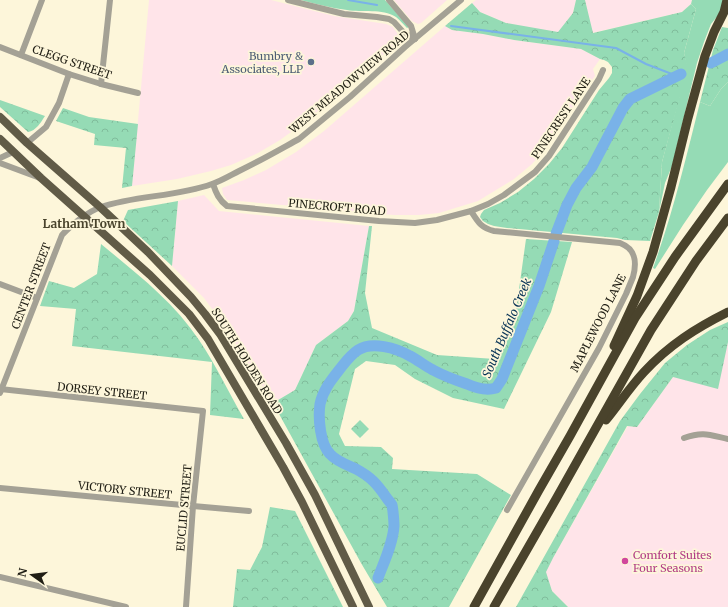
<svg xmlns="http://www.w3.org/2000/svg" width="728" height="607" font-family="Merriweather,serif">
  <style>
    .commercial { fill: #ffe4e9 }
    .grass { fill: #95dbb5 }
    .forest { fill: url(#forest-crowns) }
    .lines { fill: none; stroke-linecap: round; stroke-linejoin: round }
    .stream { stroke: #79b2e8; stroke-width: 2 }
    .river { stroke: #79b2e8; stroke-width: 11 }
    .minor { stroke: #a4a195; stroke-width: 6 }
    .major { stroke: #615b47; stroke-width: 8 }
    .highway { stroke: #4a432c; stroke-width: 9 }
    .service-dot { fill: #5c6f8a; stroke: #fdf6da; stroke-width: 1.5 }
    .hotel-dot { fill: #d1479c; stroke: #fdf6da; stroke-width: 1.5 }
    .labels { text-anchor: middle; stroke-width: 3.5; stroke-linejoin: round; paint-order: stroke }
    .service-label { font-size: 11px; fill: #4e5e75; stroke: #fdf6da; text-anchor: end }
    .street-label { font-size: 11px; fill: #201e14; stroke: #fdf6da }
    .hotel-label { font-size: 11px; fill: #b23c85; stroke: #fdf6da; text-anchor: start }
    .neighbourhood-label { font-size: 12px; font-weight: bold; fill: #49432c; stroke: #fdf6da }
    .water-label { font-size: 12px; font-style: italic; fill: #073356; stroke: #fdf6da }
  </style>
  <defs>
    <pattern id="forest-crowns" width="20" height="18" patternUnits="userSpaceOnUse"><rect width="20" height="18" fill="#95dbb5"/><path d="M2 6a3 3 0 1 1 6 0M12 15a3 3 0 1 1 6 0" fill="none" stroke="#80bc9b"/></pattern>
  </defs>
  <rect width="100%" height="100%" fill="#fdf6da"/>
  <g class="commercial">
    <polygon points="149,0 271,0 334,16 386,24 393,27 399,36 398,42 305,122 280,140 258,153 231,165 211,171 177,179 132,186"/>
    <polygon points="394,0 447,0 421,23 418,24 412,21"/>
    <polygon points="476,0 576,0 573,13 558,33 506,23 480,12 472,3"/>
    <polygon points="585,0 692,0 691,4 682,12 592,33"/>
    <polygon points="445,26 452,30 483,34 514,40 581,49 600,59 593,69 595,76 578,99 559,130 546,148 532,164 514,179 478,201 439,213 419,215 394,215 227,200 223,194 222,188 244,180 266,170 296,152 324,131"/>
    <polygon points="204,195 219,211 369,226 354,311 348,321 316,345 295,390 273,403 224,325 204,298 172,266 178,201"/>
    <polygon points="728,342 728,607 568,607 552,591 545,572 628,426 637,427 673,377"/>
  </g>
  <g class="grass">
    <path d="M301,0H385L409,27L407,28C403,24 400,20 396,17C382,8 362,13 347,10C331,8 316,4 301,0Z"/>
    <polygon points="692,0 724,0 720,13 711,24 704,42 697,63 672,166 665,183 659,212 662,162 687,68 684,53 696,9 691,4"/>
    <path d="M728,82V162L707,190L683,225L655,269L653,268C673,213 686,158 700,102L710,106L721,89Z"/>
  </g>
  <g class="forest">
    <polygon points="576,0 585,0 593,33 682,12 691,4 696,9 684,53 688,68 662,162 659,212 650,241 625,240 617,238 507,228 494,226 488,224 483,221 480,217 481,214 484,210 500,203 518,192 534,179 549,164 562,148 599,90 609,78 612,73 612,67 608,62 604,60 600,59 581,49 514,40 483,34 452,30 445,26 472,3 480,12 506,23 558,32 573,13"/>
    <polygon points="722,27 728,28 728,82 721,89 710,106 700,102 713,50"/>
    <path d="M0,100L45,116C41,122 36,131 28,132L0,107Z"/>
    <polygon points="63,108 89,117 138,124 132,186 122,188 126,148 94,145 95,134 56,121"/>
    <polygon points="178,201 172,266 123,221 128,210"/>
    <polygon points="369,226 372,226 365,293 372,328 437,355 495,359 515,318 526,239 572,242 551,312 504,409 453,398 415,379 395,365 366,361 355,369 339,434 345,446 381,447 393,458 392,469 477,474 511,495 449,607 387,607 361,563 273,403 295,390 316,345 348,321 354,311"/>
    <path d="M101,244C136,273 173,301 199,340C216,365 229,393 244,419L210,415L212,362L72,346L76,309L40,306L49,281L74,288L97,274Z"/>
    <polygon points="728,322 728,342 718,389 673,377 637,427 627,426 553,558 546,572 552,591 568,607 516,607 620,421 640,394 665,363 687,345 710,330"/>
    <polygon points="360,420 369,429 360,438 351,429"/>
    <polygon points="270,507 295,511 343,607 233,607 237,569 250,570 262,547"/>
  </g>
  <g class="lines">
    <g class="stream">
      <polyline points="348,0 377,5"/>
      <polyline points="451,26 616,48 646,64 677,76"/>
    </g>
    <g class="river">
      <polyline points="711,63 728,54"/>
      <polyline points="556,234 567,205 576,188 592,167 623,108 630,99 681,74"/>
      <path d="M378,578C384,562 393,543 394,526C394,522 393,509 392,505C390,502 388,500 386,497C377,484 371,477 356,469C347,465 336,461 330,454C320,444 318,418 320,404C323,389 333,378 343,365C347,360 352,354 358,350C372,341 396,348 410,356C418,360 425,366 433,370C444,376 455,380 467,384C476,388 486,391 496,388L502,379L539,286L554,241"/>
    </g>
    <g class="minor">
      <polyline points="288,0 344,14 377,17 389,19 394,22 404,33 415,39"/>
      <polyline points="389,0 411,26 415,39"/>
      <polyline points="0,47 69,74 101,84 138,93"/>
      <polyline points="21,55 42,0"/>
      <polyline points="101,84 110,0"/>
      <polyline points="27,143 46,127 59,103 69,74"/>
      <polyline points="0,158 13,152"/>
      <polyline points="0,163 40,178"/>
      <path d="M213,184C216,193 219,200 227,206L379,221L415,223L437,220L471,211L488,204L504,195L535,172L549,156L599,79L603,70"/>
      <path d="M471,211C478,222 481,228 494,231L620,243C636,249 637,262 633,277L626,294L599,348L507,510"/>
      <polyline points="0,284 37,298"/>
      <polyline points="0,389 203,411 193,506 186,607"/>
      <path d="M0,393L62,235C71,225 89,211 101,207C137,195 176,197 212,184C221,181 231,175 239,171C260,161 279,150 299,139L350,97L405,47L461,0"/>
      <path d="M684,438C703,431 710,435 728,439"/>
      <polyline points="0,488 193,506 249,511"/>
      <polyline points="0,577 126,607"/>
    </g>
    <g class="major">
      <polyline points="0,117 27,143 100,207 148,252 191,297 205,314 220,334 286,443 315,495 369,607"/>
      <polyline points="0,139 41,178 150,275 189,314 208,339 283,467 302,502 353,607"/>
    </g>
    <g class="highway">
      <polyline points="614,346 637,296 653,252 671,187 688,118 705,56 714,32 724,12 727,0"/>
      <path d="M606,420C619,404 630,387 644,372C669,345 696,328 728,312"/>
      <polyline points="474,607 539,490 570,436 635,318 675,257 728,184"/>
      <polyline points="494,607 556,499 651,330 696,261 728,218"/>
    </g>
  </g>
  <circle class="service-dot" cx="311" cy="62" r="4"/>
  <circle class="hotel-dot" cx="625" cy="561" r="4"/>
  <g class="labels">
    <g class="service-label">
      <text x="303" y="60">Bumbry &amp;<tspan x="303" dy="13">Associates, LLP</tspan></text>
    </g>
    <g class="street-label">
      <text transform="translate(72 62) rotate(19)" y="4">CLEGG STREET</text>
      <text transform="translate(349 82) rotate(-40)" y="4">WEST MEADOWVIEW ROAD</text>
      <text transform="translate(561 118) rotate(-56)" y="4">PINECREST LANE</text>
      <text transform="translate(337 207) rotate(5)" y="4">PINECROFT ROAD</text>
      <text transform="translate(31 286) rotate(-69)" y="4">CENTER STREET</text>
      <text transform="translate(598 323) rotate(-63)" y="4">MAPLEWOOD LANE</text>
      <text transform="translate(247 361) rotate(58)" y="4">SOUTH HOLDEN ROAD</text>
      <text transform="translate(102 391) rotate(6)" y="4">DORSEY STREET</text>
      <text transform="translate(125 490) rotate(6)" y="4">VICTORY STREET</text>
      <text transform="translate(184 508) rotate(-85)" y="4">EUCLID STREET</text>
    </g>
    <g class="hotel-label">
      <text x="633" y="559">Comfort Suites<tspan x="633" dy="13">Four Seasons</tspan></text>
    </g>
    <g class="neighbourhood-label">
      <text x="84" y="228">Latham Town</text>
    </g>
    <g class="water-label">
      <text transform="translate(507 328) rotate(-67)" y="4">South Buffalo Creek</text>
    </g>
  </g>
  <g transform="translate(32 575) rotate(284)" stroke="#fdf6da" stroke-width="3" paint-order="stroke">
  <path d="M0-3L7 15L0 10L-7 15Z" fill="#201e14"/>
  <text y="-6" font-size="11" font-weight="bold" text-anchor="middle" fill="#201e14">N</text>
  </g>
</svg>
